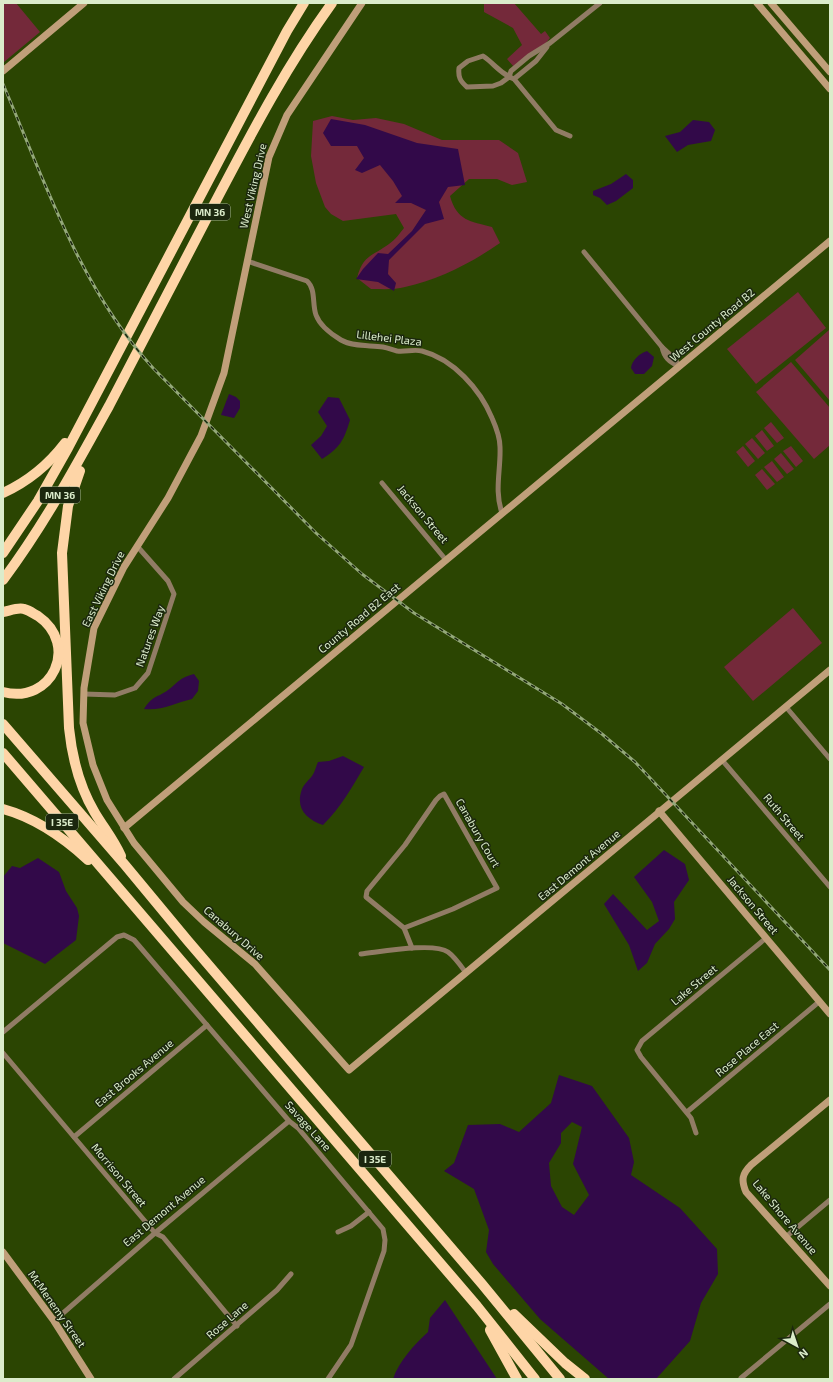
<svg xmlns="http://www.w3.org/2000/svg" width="833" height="1382" font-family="'Exo 2',sans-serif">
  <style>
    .green { fill: #74293a }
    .water { fill: #320949; fill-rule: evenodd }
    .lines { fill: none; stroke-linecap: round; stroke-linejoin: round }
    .street { stroke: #917c65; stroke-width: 5 }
    .secondary { stroke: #c09f7a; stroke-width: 7 }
    .highway { stroke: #fed5a7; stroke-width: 10 }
    .rail-casing { stroke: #94a87a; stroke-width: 3 }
    .rail { stroke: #1b270e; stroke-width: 1.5; stroke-dasharray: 4.5; stroke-linecap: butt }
    .labels { text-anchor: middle; stroke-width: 3; stroke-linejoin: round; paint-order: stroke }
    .shield { fill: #1b270e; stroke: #a1b192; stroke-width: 1 }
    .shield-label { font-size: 10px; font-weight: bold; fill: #dbeccb }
    .street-label { font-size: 11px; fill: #dbeccb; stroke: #1b270e }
  </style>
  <rect width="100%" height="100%" fill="#2b4502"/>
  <g class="green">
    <polygon points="3,3 16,3 40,32 4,62"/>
    <polygon points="484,3 514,3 541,34 545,31 550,38 545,44 514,67 507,59 522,45 513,28 484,12"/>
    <path d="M332,116L353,120L376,118L404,124L442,140H499L518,153L527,182L512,185L497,179H469L450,196C457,221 470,221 492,227L500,243C473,262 438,280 405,287C395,290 382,289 371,289L357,278C363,255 371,257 389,244C395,240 400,233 404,228L396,214L343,221L331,214L325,207L316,183L311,156L313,121Z"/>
    <polygon points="798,292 826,328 756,384 727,349"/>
    <polygon points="829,330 830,331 830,401 795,360"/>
    <polygon points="791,362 830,408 830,445 814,459 756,392"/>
    <polygon points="771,422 784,438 777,443 764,428"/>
    <polygon points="762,430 774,446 767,451 755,436"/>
    <polygon points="752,438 765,453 758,459 745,444"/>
    <polygon points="743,446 755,461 748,467 736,452"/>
    <polygon points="791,446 803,461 796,467 783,451"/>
    <polygon points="781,453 794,469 787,474 774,459"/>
    <polygon points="772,461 784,477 777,482 764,467"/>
    <polygon points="762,469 775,484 767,490 755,475"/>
    <polygon points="793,608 822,643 753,701 724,667"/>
  </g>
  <g class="water">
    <polygon points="331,119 365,125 417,143 458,149 465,185 448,187 439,202 444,219 425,224 389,260 388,274 396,283 394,291 378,282 356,279 363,269 378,253 388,254 412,231 426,210 411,203 395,203 402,196 393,181 380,165 362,173 355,170 364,158 357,146 331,146 323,133"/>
    <polygon points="693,120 709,122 715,130 711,141 688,145 677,152 665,136 680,132"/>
    <polygon points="626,174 633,180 633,188 616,201 607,205 600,198 593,195 593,191 611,184"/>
    <path d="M647,351L654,357L652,366L644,374H635L631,368C632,360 639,354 647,351Z"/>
    <polygon points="229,394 236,397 240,401 240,408 234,418 221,415"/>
    <path d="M328,397L339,398L350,420C344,440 340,448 322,459L311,445L321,436L327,426L318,412Z"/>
    <path d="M194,674L199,681L198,691L192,699C175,703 162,711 144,709C153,695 157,698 168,690C180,681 179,678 194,674Z"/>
    <path d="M343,756L364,767C351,789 341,807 323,825C306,819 295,808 302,789C304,784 309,780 312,776C315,772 316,766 318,762L329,761Z"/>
    <polygon points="664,850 685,864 689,880 674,902 675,919 669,929 655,944 647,963 638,971 629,945 604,904 613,894 647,930 659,921 652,902 634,877"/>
    <polygon points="38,858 59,872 66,891 77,908 79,916 76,940 45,964 3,943 3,877 12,866 20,868"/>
    <path d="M559,1075L592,1086L629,1138L634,1162L631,1175L680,1208L717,1249L718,1274L701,1303L690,1341L656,1379H609L540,1319L493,1264L486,1252L489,1230L474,1189L444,1171L454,1163L468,1125L500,1124L519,1132L551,1103ZM572,1122L582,1127L573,1164L589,1195L574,1215L562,1207L551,1186L549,1163L561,1143V1133Z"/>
    <path d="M445,1300L497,1379H393C399,1361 414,1345 428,1332L430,1318Z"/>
  </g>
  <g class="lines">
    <g class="street">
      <polyline points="514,79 536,61 547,47"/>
      <path d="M570,136L556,130L514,79C499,73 495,64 483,56L468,61L459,68C458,77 460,81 467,87L493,86L501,83L509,77L511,71L529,56L550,43L600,3"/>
      <polyline points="584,252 662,347 675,359 679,366"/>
      <path d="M247,261L307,281C316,289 312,304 316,315C320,326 331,334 341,340C353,347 370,345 383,347C388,348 393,350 397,351C406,352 414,349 422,351C453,359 480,389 492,418C496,427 500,437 500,447C501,470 494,490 502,513"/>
      <path d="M662,347C664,357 669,362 679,366"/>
      <polyline points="382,483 446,560"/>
      <polyline points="84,694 115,695 135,688 148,673 174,594 168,581 137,546"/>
      <polyline points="786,707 830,759"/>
      <polyline points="722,760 830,887"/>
      <polygon points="444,794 497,888 453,909 404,928 366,897 367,891 405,845 436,800 440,796"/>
      <polyline points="404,928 412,948"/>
      <path d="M361,954C380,952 434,942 448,952C455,957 461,966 466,973"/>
      <polyline points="3,1032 117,937 124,935 134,940 289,1121 298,1128 383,1229 385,1240 384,1251 351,1345 328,1379"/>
      <polyline points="3,1053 155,1233 163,1237 237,1326"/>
      <polyline points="687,1112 820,1001"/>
      <polyline points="696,1133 691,1118 641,1057 637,1050 642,1041 766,938"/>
      <polyline points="74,1137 207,1025"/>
      <polyline points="338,1232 351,1226 369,1212"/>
      <polyline points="787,1236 830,1200"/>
      <polyline points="54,1321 155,1233 289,1121"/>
      <polyline points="741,1378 830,1304"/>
      <polyline points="174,1379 277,1290 291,1274"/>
    </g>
    <g class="secondary">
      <polyline points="362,3 287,115 269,157 224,373 201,436 168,498 124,567 94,628 84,688 83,723 93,765 107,800 134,843 183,902 204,922 255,964 349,1070 830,670"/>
      <polyline points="757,3 830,89"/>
      <polyline points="771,3 830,72"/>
      <polyline points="3,71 84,3"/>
      <polyline points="659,811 830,1014"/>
      <polyline points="124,828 830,241"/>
      <path d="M830,1100L751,1165C742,1174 741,1180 746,1192L830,1286"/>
      <polyline points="3,1252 54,1321 91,1379"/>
    </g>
    <g class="highway">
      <path d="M80,471L68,506L62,553L69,728C72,757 80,788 95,813C104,828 114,840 121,856"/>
      <path d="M3,493C27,482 49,464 65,443"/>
      <polyline points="3,553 38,501 68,448 287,31 304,3"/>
      <path d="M3,580C44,525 76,466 109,406C143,342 176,278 209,214C248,140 283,71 332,3"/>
      <path d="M3,612C9,611 18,607 24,609C29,610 34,614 38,616C80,645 52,705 3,692"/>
      <polyline points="3,724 125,865 188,941 482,1284 560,1379"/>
      <polyline points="3,753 477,1306 535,1379"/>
      <path d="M3,809C36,818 63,837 88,860"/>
      <polyline points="514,1314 565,1363 585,1379"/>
      <polyline points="490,1330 517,1379"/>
    </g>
    <defs>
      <path id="rail" d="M3,84C45,182 80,288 153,368L316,533L362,574L414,613L562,704L602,734L635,762L830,970"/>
    </defs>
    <use href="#rail" class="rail-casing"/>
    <use href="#rail" class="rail"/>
  </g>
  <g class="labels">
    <g class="shield">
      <rect x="190" y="204" width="40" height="16" rx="3"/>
      <rect x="40" y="487" width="40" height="16" rx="3"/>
      <rect x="46" y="814" width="32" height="16" rx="3"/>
      <rect x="359" y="1151" width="32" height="16" rx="3"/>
    </g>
    <g class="shield-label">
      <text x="210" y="216">MN 36</text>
      <text x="60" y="499">MN 36</text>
      <text x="62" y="826">I 35E</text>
      <text x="375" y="1163">I 35E</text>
    </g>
    <g class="street-label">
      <text transform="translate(253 186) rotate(-77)" y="4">West Viking Drive</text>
      <text transform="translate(712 325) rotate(-40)" y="4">West County Road B2</text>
      <text transform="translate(389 338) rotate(7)" y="4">Lillehei Plaza</text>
      <text transform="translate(423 514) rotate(50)" y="4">Jackson Street</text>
      <text transform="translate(103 589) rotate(-64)" y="4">East Viking Drive</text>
      <text transform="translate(359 618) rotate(-40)" y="4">County Road B2 East</text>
      <text transform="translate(150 636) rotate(-70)" y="4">Natures Way</text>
      <text transform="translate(784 817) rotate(50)" y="4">Ruth Street</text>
      <text transform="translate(478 833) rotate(60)" y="4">Canabury Court</text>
      <text transform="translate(579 865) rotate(-40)" y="4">East Demont Avenue</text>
      <text transform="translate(753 905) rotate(50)" y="4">Jackson Street</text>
      <text transform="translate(234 933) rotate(41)" y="4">Canabury Drive</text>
      <text transform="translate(694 985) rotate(-40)" y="4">Lake Street</text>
      <text transform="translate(747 1049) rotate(-40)" y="4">Rose Place East</text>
      <text transform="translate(134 1073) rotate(-40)" y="4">East Brooks Avenue</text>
      <text transform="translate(308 1126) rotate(48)" y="4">Savage Lane</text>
      <text transform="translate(119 1175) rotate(50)" y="4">Morrison Street</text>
      <text transform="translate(164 1211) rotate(-40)" y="4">East Demont Avenue</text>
      <text transform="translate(785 1217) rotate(50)" y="4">Lake Shore Avenue</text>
      <text transform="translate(57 1309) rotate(55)" y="4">McMenemy Street</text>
      <text transform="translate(227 1320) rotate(-41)" y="4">Rose Lane</text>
    </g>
  </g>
  <rect width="833" height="1382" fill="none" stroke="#dbeccb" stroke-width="8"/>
  <g transform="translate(797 1346) rotate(140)" stroke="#1b270e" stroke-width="3" paint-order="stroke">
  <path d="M0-3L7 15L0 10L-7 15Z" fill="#dbeccb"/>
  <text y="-6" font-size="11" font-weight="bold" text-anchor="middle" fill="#dbeccb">N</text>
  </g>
</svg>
